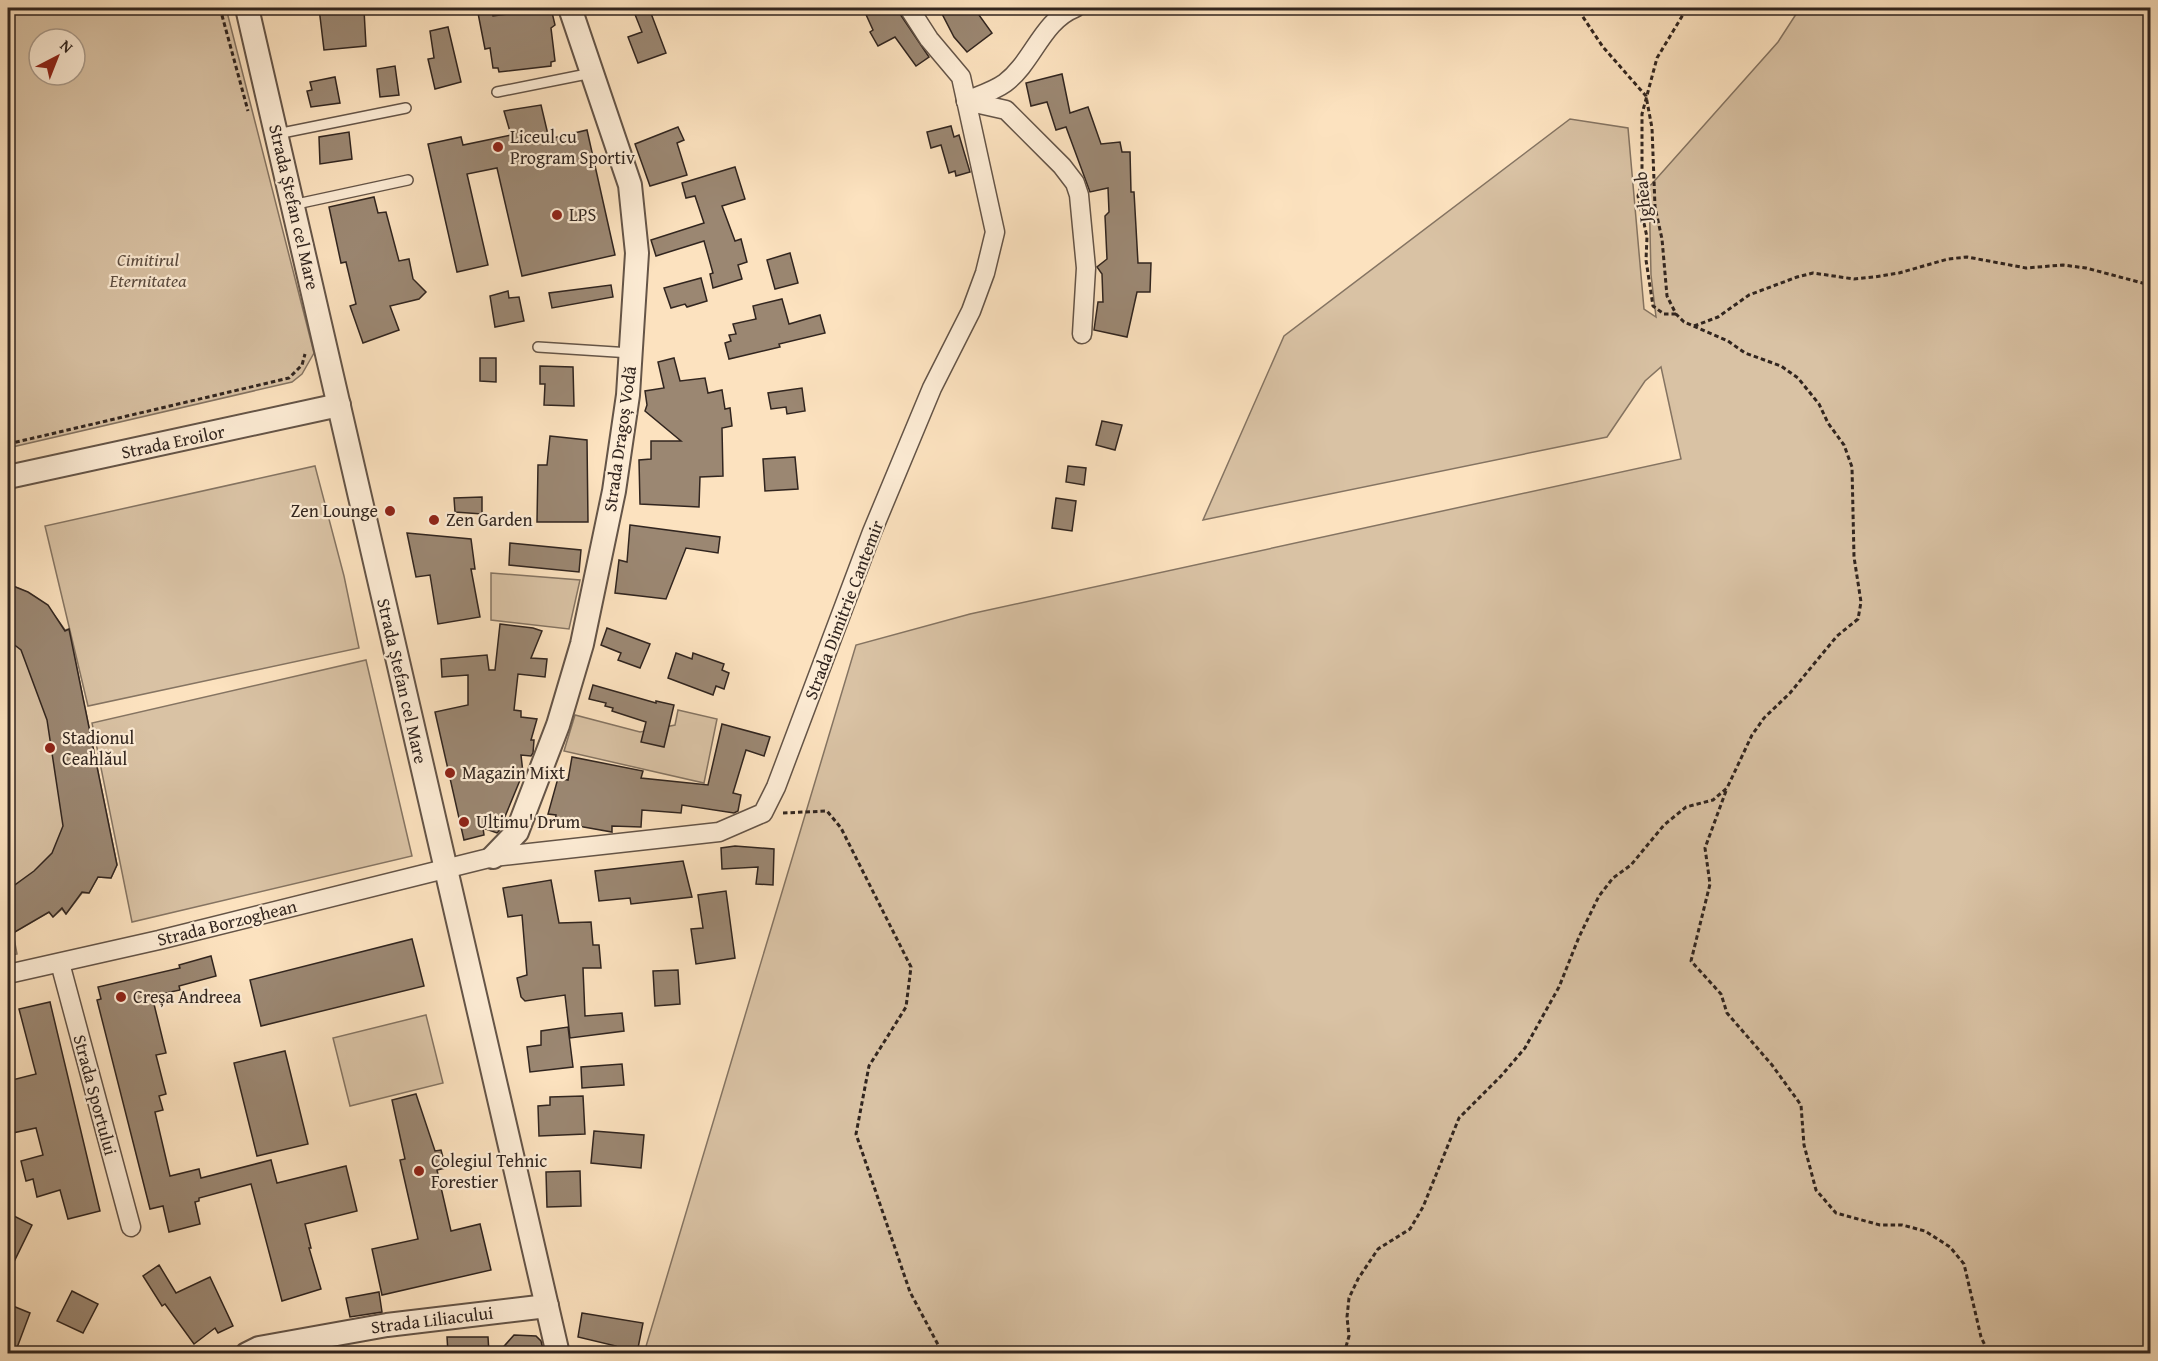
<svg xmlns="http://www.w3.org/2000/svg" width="2158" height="1361" font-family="'Gentium Book Plus',serif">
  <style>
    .green { fill: #d9c2a4; stroke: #857462; stroke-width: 1.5; fill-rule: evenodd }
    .building { fill: #9b8772; stroke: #31251f; stroke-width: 1.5 }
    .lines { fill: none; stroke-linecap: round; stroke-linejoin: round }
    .service-casing { stroke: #645447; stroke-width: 12 }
    .minor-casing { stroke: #645447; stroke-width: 21 }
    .tertiary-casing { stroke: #645447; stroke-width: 26 }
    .path { stroke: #31251f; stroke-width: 3; stroke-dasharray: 4.5 3; stroke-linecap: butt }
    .service { stroke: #fdecd5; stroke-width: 9 }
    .minor { stroke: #fdecd5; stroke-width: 18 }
    .tertiary { stroke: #fdecd5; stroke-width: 22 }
    .poi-dot { fill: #8f2418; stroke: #fdecd5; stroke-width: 2 }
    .labels { text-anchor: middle; stroke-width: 4.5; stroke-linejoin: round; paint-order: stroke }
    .poi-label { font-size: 18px; fill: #31251f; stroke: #fdecd5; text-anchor: start }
    .street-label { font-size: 18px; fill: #31251f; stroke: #fdecd5 }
    .park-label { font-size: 18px; font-style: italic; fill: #5b4c40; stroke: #fdecd5 }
  </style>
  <rect width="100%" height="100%" fill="#fce2bf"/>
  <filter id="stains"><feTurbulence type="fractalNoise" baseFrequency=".00333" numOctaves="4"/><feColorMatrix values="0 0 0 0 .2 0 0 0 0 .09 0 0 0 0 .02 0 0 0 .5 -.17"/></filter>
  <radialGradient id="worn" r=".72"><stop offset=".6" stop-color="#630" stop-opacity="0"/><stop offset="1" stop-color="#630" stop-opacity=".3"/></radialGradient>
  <g class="green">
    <path d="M8,8H226L314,353L302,374L292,382L8,448ZM39,39H75V75H39Z"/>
    <polygon points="1800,8 2150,8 2150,1353 644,1353 856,645 970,614 1681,459 1661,367 1645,381 1607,437 1203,520 1284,336 1570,119 1628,128 1644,309 1656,317 1651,275 1649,187 1778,42"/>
    <polygon points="315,466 344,576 359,648 88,706 45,526"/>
    <polygon points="491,573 580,580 569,629 491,620"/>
    <path d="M8,584C39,596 46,602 65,630L69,629L117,865L111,878L98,877L89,893H82L66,914L62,909L53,917L49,912L13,933L17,954L8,956Z"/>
    <polygon points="366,660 412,856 132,922 92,723"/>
    <polygon points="678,710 717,719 704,783 564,751 575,715 640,732 675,725"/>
    <polygon points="426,1015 443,1083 350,1106 333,1038"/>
  </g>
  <g class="building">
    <polygon points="319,8 364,10 366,46 324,50"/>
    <polygon points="477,8 491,8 493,16 551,8 555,25 551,28 555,61 551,62 551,66 499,72 498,68 493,68 490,48 485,49"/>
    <polygon points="645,8 649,8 666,53 638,63 628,37 642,32 634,12"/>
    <polygon points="863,8 896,8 929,57 916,66 895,37 878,46 870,32 873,30"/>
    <polygon points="939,8 974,8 992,33 967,52 954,37"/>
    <polygon points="448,27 461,82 435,89 428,59 434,58 430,31"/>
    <polygon points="395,66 399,95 380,97 377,69"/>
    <polygon points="1062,74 1070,113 1088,107 1101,144 1120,142 1122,152 1130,152 1131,192 1134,192 1138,263 1151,263 1150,292 1137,292 1127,337 1094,330 1098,302 1103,302 1102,274 1097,267 1107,259 1105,216 1109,212 1108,188 1090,192 1066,127 1056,130 1047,102 1031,106 1026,83"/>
    <polygon points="335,77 340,103 311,107 307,91 312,90 310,82"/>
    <polygon points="541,105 549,139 587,130 615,255 522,276 497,168 467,174 488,265 457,272 428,144 461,137 463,145 511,135 504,111"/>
    <polygon points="951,126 954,137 959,135 970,172 956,176 955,171 949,173 941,145 931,148 927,132"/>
    <polygon points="678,127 684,140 677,143 687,175 650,186 635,144"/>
    <polygon points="349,132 352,159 320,164 319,137"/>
    <polygon points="735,167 745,199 722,206 735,241 741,239 747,262 738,265 742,279 713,288 710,274 713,273 704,241 656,256 651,240 704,223 695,196 686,198 682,183"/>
    <polygon points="374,197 378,213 386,212 399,261 409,259 413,279 426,292 419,299 390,306 399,330 363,343 350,306 356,304 346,262 341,263 329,207"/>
    <polygon points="790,253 798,283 775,289 767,260"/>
    <polygon points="701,278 707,301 687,307 685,304 671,308 664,288"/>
    <polygon points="611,285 613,297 552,308 549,293"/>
    <polygon points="508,291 509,298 519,297 524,321 495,327 490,296"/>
    <polygon points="782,299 789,324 820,315 825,333 779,344 780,347 729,359 725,343 731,341 729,335 736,334 733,324 756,319 753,306"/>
    <polygon points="480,358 496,358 496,382 480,381"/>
    <polygon points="674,358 680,381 705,378 708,393 722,390 725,409 730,408 732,426 722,428 723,476 700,477 699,507 640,504 639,460 651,459 651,441 681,441 645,411 647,405 645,391 664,388 658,362"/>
    <polygon points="540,366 573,367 574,406 544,405 545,384 540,384"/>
    <polygon points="802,388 805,411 787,414 786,407 771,409 768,393"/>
    <polygon points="1102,421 1122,425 1115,450 1096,445"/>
    <polygon points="550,436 587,440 588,522 537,522 538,465 547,465"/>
    <polygon points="795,457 798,489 765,491 763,459"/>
    <polygon points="1068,466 1086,468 1084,485 1066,482"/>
    <polygon points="482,497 482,514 455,512 454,498"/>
    <polygon points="1056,498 1076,501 1072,531 1052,528"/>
    <polygon points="630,525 720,537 718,553 686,548 666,599 615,593 619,560 627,562"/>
    <polygon points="407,533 471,539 475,569 471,569 480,617 438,624 430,575 416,577"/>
    <polygon points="510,543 581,550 579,572 509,565"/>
    <polygon points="8,584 28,592 48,605 65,631 69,629 117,865 111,878 98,877 89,893 82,892 66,914 62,908 53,917 49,912 8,936 8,890 34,871 52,853 63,826 47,720 21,650 8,640"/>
    <polygon points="500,624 533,628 542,631 531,658 547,659 545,677 518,674 514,710 521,711 521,717 537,719 531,740 534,740 533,753 531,756 521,755 523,773 499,831 497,833 483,828 484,835 464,840 435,712 468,705 468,675 442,677 441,659 487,655 489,670 495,670"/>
    <polygon points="607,628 650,644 640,668 618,660 621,653 601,645"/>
    <polygon points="676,653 692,659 693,653 724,664 722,670 729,673 724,689 716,686 713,695 668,678"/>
    <polygon points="593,685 656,703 656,701 674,705 664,747 641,742 646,722 612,711 613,708 605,706 606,703 589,699"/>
    <polygon points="722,724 770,737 764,756 746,750 733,793 741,795 738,811 734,813 682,805 681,813 642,810 641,827 612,826 612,832 555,822 556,815 548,814 558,778 568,780 572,757 643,771 641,778 708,785"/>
    <polygon points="735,846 774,849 773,885 756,884 758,867 722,869 721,848"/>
    <polygon points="683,861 692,897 631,904 630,898 599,901 595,871"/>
    <polygon points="551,880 559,923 591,922 593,945 599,945 601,968 583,968 585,1016 622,1013 624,1031 570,1038 565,995 525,1001 521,997 517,978 527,975 522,915 508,917 503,888"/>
    <polygon points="726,891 735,958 696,964 691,929 703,928 698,895"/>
    <polygon points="412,939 424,986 261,1026 250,980"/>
    <polygon points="211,956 216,976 179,986 180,990 152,996 166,1053 156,1055 166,1094 159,1096 163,1110 155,1112 170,1176 199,1169 201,1178 271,1160 277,1183 346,1166 357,1211 305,1224 311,1248 309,1248 321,1289 282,1301 251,1184 199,1198 199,1201 195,1202 200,1224 169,1232 163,1206 150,1209 97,1000 101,999 98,987 180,968 179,965"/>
    <polygon points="678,970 680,1004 655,1006 653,971"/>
    <polygon points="50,1002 100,1211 68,1219 60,1190 37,1197 33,1179 26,1181 21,1161 43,1155 36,1128 8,1134 8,1081 36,1074 19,1009"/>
    <polygon points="568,1027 573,1067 530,1072 527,1047 541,1045 541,1031"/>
    <polygon points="285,1051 308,1144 257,1156 234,1063"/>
    <polygon points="622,1064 624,1085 582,1088 581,1067"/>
    <polygon points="416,1094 435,1151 441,1150 446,1168 437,1170 451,1231 480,1224 491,1270 382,1295 372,1249 418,1239 400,1160 405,1159 392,1100"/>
    <polygon points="583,1096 585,1134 539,1136 538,1106 550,1105 550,1097"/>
    <polygon points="594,1131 644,1135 641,1168 591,1163"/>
    <polygon points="580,1171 581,1206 547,1207 546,1172"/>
    <polygon points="8,1213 32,1225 8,1274"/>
    <polygon points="159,1265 176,1293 210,1277 233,1326 218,1333 215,1328 194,1344 165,1304 162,1306 143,1276"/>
    <polygon points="72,1291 98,1304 83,1333 57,1321"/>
    <polygon points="379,1292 382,1312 350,1317 346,1298"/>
    <polygon points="8,1304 30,1313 15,1353 8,1353"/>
    <polygon points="582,1313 643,1323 637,1353 615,1353 616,1346 578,1337"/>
    <polygon points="514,1335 536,1336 541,1341 544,1353 498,1353"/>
    <polygon points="447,1337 488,1337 489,1353 448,1353"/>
  </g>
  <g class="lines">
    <defs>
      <g id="service">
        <polyline points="497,92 592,73"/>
        <polyline points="277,134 406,108"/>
        <polyline points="292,205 408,180"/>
        <polyline points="538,347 631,353"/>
      </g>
      <g id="minor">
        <polyline points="966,101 1006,110 1062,166 1075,183 1079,195 1086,268 1082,334"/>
        <path d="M966,101C978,96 994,91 1005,83C1033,62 1042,21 1075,8"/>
        <polyline points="60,963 131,1227"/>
        <polyline points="8,974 159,940 493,857 719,832 763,813 776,787 872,532 932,388 971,311 985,273 995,232 961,77 929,39 909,8"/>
      </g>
      <g id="tertiary">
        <polyline points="247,8 558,1354"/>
        <polyline points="8,477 339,405"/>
        <polyline points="493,857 517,832 558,725 582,644 614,491 628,395 637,253 630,185 570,8"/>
        <polyline points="247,1354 259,1348 387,1325 547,1306"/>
      </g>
    </defs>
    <use href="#service" class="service-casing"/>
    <use href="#minor" class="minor-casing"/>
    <use href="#tertiary" class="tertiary-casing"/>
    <g class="path">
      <polyline points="220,8 248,111"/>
      <polyline points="1676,314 1664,314 1653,306 1646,260 1647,237 1638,196 1642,183 1642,114 1657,58 1687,8"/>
      <polyline points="1694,326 1718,317 1749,295 1797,277 1813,273 1854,279 1874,277 1899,273 1948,259 1967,257 2026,268 2063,265 2086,268 2150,285"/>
      <polyline points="8,444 289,378 302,365 305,354"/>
      <polyline points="1726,791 1705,848 1710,884 1691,961 1721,994 1727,1013 1772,1065 1801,1105 1804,1145 1816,1190 1836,1213 1880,1225 1902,1225 1925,1231 1950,1247 1964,1264 1981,1337 1989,1354"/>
      <polyline points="783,813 827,811 841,828 911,967 906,1007 869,1066 856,1134 910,1292 943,1354"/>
      <polyline points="1344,1354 1349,1336 1347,1317 1349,1298 1358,1279 1378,1249 1410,1229 1423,1207 1459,1118 1501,1076 1525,1048 1559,987 1579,937 1599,896 1613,878 1631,865 1664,825 1686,807 1713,800 1727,788 1752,735 1764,718 1790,693 1837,636 1858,619 1861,602 1854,557 1852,467 1844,445 1828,423 1819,404 1798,378 1781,366 1745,353 1728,341 1684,322 1676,314 1667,296 1662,239 1655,207 1652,128 1646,96 1603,47 1577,8"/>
      <polyline points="2140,1354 2150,1342"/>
    </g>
    <use href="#service" class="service"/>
    <use href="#minor" class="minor"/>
    <use href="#tertiary" class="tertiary"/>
  </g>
  <g class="poi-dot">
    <circle cx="498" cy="147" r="6"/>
    <circle cx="557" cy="215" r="6"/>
    <circle cx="390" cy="511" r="6"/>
    <circle cx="434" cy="520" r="6"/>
    <circle cx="50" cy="748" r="6"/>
    <circle cx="450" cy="773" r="6"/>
    <circle cx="464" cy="822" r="6"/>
    <circle cx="121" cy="997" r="6"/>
    <circle cx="419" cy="1171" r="6"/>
  </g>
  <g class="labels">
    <g class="poi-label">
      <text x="510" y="143">Liceul cu<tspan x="510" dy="21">Program Sportiv</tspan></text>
      <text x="569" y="221">LPS</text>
      <text x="378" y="517" text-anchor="end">Zen Lounge</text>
      <text x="446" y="526">Zen Garden</text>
      <text x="62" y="744">Stadionul<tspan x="62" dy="21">Ceahlăul</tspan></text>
      <text x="462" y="779">Magazin Mixt</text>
      <text x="476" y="828">Ultimu' Drum</text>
      <text x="133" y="1003">Creșa Andreea</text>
      <text x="431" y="1167">Colegiul Tehnic<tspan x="431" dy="21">Forestier</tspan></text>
    </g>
    <g class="street-label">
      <text transform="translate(1643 197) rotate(-96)" y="6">Jgheab</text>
      <text transform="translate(294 207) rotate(77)" y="6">Strada Ștefan cel Mare</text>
      <text transform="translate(620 439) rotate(-82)" y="6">Strada Dragoș Vodă</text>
      <text transform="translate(173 442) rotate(-12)" y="6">Strada Eroilor</text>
      <text transform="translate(844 610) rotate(-69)" y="6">Strada Dimitrie Cantemir</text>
      <text transform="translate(402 681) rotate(77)" y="6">Strada Ștefan cel Mare</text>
      <text transform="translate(227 923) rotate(-14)" y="6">Strada Borzoghean</text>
      <text transform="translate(95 1095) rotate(75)" y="6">Strada Sportului</text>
      <text transform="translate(432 1320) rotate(-7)" y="6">Strada Liliacului</text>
    </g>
    <g class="park-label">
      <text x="148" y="266">Cimitirul<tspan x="148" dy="21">Eternitatea</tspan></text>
    </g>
  </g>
  <rect width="2158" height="1361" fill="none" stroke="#fce2bf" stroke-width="30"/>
  <rect x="9" y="9" width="2140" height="1343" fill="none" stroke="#31251f" stroke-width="3"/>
  <rect x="15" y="15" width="2128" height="1331" fill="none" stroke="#31251f" stroke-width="1.5"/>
  <g transform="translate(57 57) rotate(42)"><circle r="28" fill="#fdecd5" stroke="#ab9c8c" stroke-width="1.5"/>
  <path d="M0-4.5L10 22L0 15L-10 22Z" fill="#8f2418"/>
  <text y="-9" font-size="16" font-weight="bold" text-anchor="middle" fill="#31251f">N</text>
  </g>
  <rect width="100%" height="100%" filter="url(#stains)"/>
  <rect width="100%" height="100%" fill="url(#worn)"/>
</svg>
